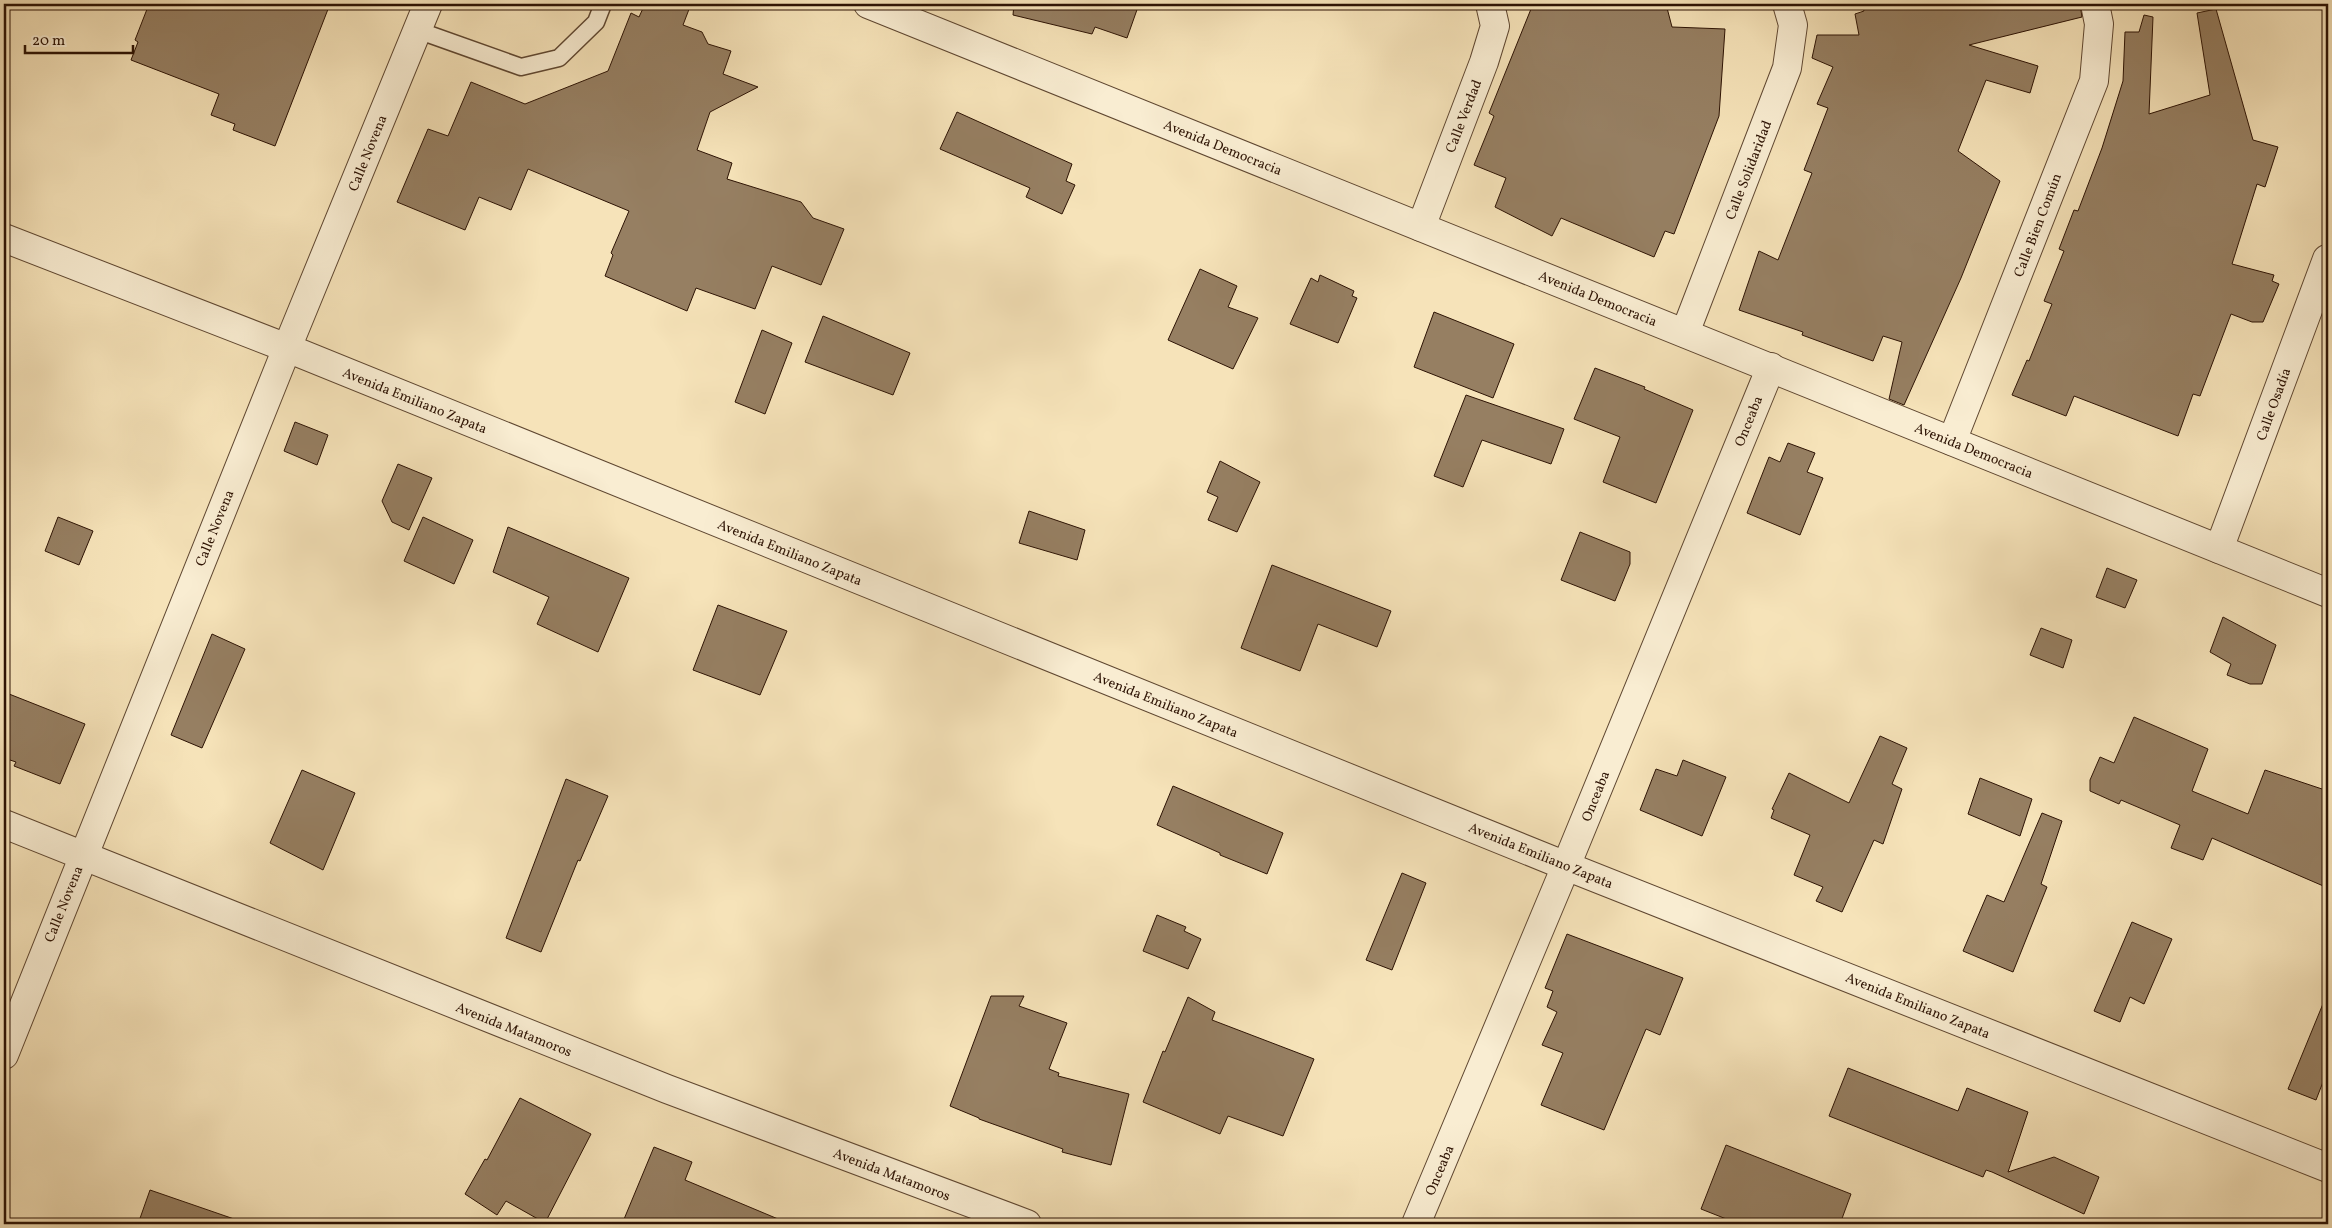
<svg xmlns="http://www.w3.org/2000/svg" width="2332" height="1228" font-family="Vollkorn,serif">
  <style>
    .building { fill: #967f62; stroke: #2d1304 }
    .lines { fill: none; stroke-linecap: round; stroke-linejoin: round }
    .service-casing { stroke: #5f4731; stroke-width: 19 }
    .minor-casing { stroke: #5f4731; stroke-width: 30 }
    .tertiary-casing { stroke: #5f4731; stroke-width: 30 }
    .service { stroke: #f9edd2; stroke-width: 16 }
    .minor { stroke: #f9edd2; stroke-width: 28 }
    .tertiary { stroke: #f9edd2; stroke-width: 28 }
    .labels { text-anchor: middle; stroke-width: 4; stroke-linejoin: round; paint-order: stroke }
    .street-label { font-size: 14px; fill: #2d1304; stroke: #f9edd2 }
  </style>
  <rect width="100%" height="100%" fill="#f6e3b9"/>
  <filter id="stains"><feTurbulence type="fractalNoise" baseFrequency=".004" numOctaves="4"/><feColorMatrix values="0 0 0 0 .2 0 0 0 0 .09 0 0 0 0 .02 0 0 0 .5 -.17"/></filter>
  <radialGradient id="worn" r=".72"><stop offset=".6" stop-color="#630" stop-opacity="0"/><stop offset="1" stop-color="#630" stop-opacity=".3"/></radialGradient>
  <g class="building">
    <polygon points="149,4 330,4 275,146 233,130 235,124 211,115 219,94 131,60 138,42 135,40"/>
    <polygon points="645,4 691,4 683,25 702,32 708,44 731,51 723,74 758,87 710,112 697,150 732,163 727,179 801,202 813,218 844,229 821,285 772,266 755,309 696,288 687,311 605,276 613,255 611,253 629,211 528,169 511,210 479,197 465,230 397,202 428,129 448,136 471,82 525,104 608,71 631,13 639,17"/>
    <polygon points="1014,4 1139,4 1127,38 1095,27 1092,34 1013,15"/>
    <polygon points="1533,4 1666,4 1672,27 1725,29 1719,116 1674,234 1665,231 1654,257 1561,218 1552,236 1495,207 1506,178 1474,165 1494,116 1489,113"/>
    <polygon points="1862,4 2080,4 2082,17 1969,45 2038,66 2030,93 1986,80 1958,151 2000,181 1961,278 1904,405 1889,399 1902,342 1883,336 1873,361 1802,335 1803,332 1739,310 1759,251 1778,260 1812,173 1804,170 1828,108 1817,104 1833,67 1812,58 1817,35 1859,35 1855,14 1864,11"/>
    <polygon points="2216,9 2253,140 2278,147 2265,187 2257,184 2232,264 2274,275 2272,281 2279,284 2263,322 2252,322 2231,314 2200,396 2193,394 2178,436 2074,396 2066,416 2012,395 2027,360 2029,361 2052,304 2044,301 2064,251 2059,249 2074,210 2078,211 2102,148 2123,81 2125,32 2139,32 2144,15 2153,17 2149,114 2210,95 2197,13"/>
    <polygon points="957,112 1072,164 1066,181 1075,185 1062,214 1026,197 1030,188 940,149"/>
    <polygon points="1200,269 1237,286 1228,307 1258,318 1233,369 1168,340"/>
    <polygon points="1320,275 1354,291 1352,296 1357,298 1338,343 1290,324 1311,278 1318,282"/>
    <polygon points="1434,312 1514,344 1493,398 1414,367"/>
    <polygon points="823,316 910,353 893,395 805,362"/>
    <polygon points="762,330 792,343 765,414 735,402"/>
    <polygon points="1595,368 1645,387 1644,389 1693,410 1656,503 1603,482 1620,437 1574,419"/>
    <polygon points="1466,395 1564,429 1551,464 1482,440 1463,487 1434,476"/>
    <polygon points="295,422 328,435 317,465 284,451"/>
    <polygon points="1788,443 1815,453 1807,472 1823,478 1800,535 1747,513 1769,457 1780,462"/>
    <polygon points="1220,461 1260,482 1237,532 1208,520 1218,497 1207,492"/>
    <polygon points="398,464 432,478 409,530 392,522 382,501"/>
    <polygon points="1029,511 1085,530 1077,560 1019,543"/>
    <polygon points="58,517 93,531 79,565 45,551"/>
    <polygon points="423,517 473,540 454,584 404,561"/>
    <polygon points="508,527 629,578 598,652 537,624 549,597 493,572"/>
    <polygon points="1580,532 1630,552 1630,564 1615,601 1561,580"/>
    <polygon points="1272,565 1391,611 1377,647 1318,624 1300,671 1241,648"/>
    <polygon points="2107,568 2137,580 2125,608 2096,597"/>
    <polygon points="718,605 787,631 760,695 693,670"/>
    <polygon points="2223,617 2276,645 2262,684 2250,684 2227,675 2231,664 2210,652"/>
    <polygon points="2041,628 2072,640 2063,668 2030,655"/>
    <polygon points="212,634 245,649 202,748 171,735"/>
    <polygon points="4,692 85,724 60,784 14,766 16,762 4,758"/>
    <polygon points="2134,717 2208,749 2192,791 2248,814 2265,770 2328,791 2328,888 2212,838 2203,860 2171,848 2180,825 2121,800 2119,804 2090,791 2090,780 2100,757 2114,763"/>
    <polygon points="1880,736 1907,748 1892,784 1902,789 1883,844 1874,840 1842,912 1816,901 1823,887 1794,875 1810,835 1771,818 1774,810 1772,809 1789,773 1849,803"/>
    <polygon points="1683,760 1726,777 1702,836 1640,810 1656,769 1677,776"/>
    <polygon points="302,770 355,793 323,870 270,843"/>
    <polygon points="1980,778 2032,799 2020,836 1968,814"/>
    <polygon points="566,779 608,796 580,861 578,860 541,952 506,938"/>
    <polygon points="1173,786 1283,833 1267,874 1220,855 1220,853 1157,825"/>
    <polygon points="2042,813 2062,821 2041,884 2047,887 2013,972 1963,951 1987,895 2004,902"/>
    <polygon points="1402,873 1426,883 1392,970 1366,960"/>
    <polygon points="1157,915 1186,927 1184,931 1201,939 1188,969 1143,951"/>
    <polygon points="2132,922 2172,939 2144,1004 2130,997 2120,1022 2094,1011"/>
    <polygon points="1567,934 1683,978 1660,1035 1646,1029 1604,1130 1541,1105 1563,1053 1542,1045 1557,1012 1547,1007 1553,991 1545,988"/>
    <polygon points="2327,994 2328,1069 2316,1100 2288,1089"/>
    <polygon points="991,996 1024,996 1019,1006 1067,1023 1049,1069 1059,1073 1058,1076 1129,1094 1111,1165 1062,1152 1063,1149 979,1119 979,1118 950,1106"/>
    <polygon points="1188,997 1215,1012 1212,1020 1314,1059 1283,1136 1228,1116 1220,1134 1143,1102 1163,1051 1165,1052"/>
    <polygon points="1848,1068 1958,1111 1967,1088 2028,1112 2008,1172 2054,1157 2099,1177 2084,1214 1992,1172 1986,1170 1983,1177 1829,1116"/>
    <polygon points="520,1098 591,1134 545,1223 506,1201 497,1215 465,1194 485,1159 487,1160"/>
    <polygon points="1726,1145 1851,1194 1840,1224 1739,1224 1701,1209"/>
    <polygon points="654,1147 692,1162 685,1180 790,1224 622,1224"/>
    <polygon points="150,1190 237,1220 236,1224 138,1224"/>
  </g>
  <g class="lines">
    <defs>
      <polyline id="service" points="417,30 521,67 559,58 596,22 603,4"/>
      <g id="minor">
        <polyline points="1421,227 1484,62 1495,26 1490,4"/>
        <polyline points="4,238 287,348 1566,866 2328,1168"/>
        <polyline points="1685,333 1787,68 1793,25 1787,4"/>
        <polyline points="1952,441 2094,81 2099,24 2095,4"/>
        <polyline points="2219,549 2327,259"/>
        <polyline points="4,824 667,1089 1027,1224"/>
        <polyline points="1416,1224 1566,866 1771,367"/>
      </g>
      <g id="tertiary">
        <polyline points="868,4 2328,593"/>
        <polyline points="4,1055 287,348 428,4"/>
      </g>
    </defs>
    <use href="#service" class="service-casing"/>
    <use href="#minor" class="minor-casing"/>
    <use href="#tertiary" class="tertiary-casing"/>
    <use href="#service" class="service"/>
    <use href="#minor" class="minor"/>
    <use href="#tertiary" class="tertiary"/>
  </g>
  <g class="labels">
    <g class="street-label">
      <text transform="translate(1463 116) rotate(-69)" y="5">Calle Verdad</text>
      <text transform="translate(1223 147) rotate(22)" y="5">Avenida Democracia</text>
      <text transform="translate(367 153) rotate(-68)" y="5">Calle Novena</text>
      <text transform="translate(1748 170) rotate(-69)" y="5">Calle Solidaridad</text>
      <text transform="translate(2037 225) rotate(-69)" y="5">Calle Bien Común</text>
      <text transform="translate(1598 298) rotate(22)" y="5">Avenida Democracia</text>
      <text transform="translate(415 400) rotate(22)" y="5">Avenida Emiliano Zapata</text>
      <text transform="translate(2273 404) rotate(-70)" y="5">Calle Osadía</text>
      <text transform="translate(1748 421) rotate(-68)" y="5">Onceaba</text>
      <text transform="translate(1974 450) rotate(22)" y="5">Avenida Democracia</text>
      <text transform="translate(214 528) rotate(-68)" y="5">Calle Novena</text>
      <text transform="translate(790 552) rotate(22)" y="5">Avenida Emiliano Zapata</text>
      <text transform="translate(1166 704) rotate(22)" y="5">Avenida Emiliano Zapata</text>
      <text transform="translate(1595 796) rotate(-68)" y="5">Onceaba</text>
      <text transform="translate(1541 855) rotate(22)" y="5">Avenida Emiliano Zapata</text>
      <text transform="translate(63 904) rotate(-68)" y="5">Calle Novena</text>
      <text transform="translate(1918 1005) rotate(22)" y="5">Avenida Emiliano Zapata</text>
      <text transform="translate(514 1029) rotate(22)" y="5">Avenida Matamoros</text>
      <text transform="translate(1439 1170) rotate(-67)" y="5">Onceaba</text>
      <text transform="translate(892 1174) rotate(21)" y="5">Avenida Matamoros</text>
    </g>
  </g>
  <rect width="2332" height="1228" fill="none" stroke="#f6e3b9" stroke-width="20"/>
  <rect x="5" y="5" width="2322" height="1218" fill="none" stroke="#2d1304" stroke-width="2.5"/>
  <rect x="10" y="10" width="2312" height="1208" fill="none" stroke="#2d1304"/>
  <path d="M25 45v8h108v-8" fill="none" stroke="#2d1304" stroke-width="2.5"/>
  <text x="32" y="45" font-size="15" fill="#2d1304" stroke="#f9edd2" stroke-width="4" paint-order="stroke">20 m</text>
  <rect width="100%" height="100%" filter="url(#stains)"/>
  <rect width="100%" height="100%" fill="url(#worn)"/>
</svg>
